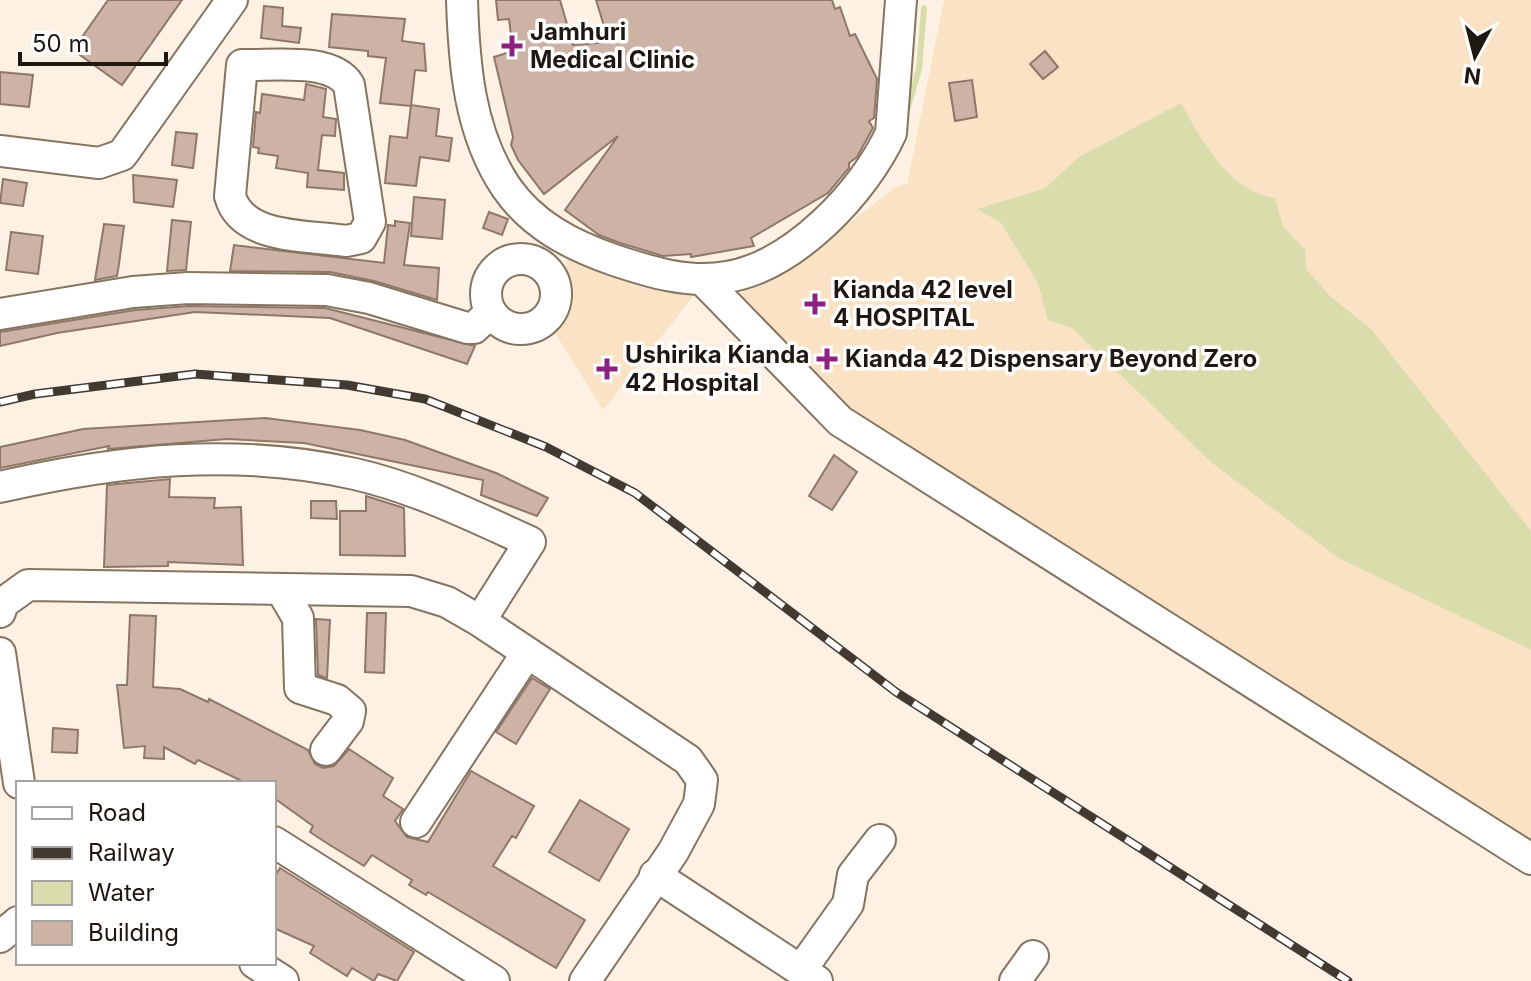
<svg xmlns="http://www.w3.org/2000/svg" width="1531" height="981" font-family="Inter,sans-serif">
  <style>
    .built { fill: #fae2c5 }
    .water { fill: #d9ddab }
    .lines { fill: none; stroke-linecap: round; stroke-linejoin: round }
    .stream { stroke: #d9ddab; stroke-width: 6 }
    .building { fill: #cdb3a5; stroke: #8f7769; stroke-width: 2 }
    .minor-casing { stroke: #847460; stroke-width: 34 }
    .minor { stroke: #fff; stroke-width: 30 }
    .rail-casing { stroke: #423a31; stroke-width: 9 }
    .rail { stroke: #fff; stroke-width: 6; stroke-dasharray: 18; stroke-linecap: butt }
    .poi-dot { fill: #8d2083; stroke: #fff; stroke-width: 3 }
    .labels { text-anchor: middle; stroke-width: 7; stroke-linejoin: round; paint-order: stroke }
    .poi-label { font-size: 24px; font-weight: bold; fill: #1f1810; stroke: #fff; text-anchor: start }
  </style>
  <rect width="100%" height="100%" fill="#fcf1e3"/>
  <g class="built">
    <polygon points="944,0 1531,0 1531,848 859,424 861,410 855,425 730,299 802,259 896,187 907,184"/>
    <polygon points="568,256 696,293 603,410 552,328"/>
  </g>
  <path class="water" d="M1181,103C1201,140 1230,192 1275,198L1283,227L1305,249L1306,269L1330,296L1371,329L1531,531V650L1340,559L1212,463L1072,328L1048,320L1038,283L1001,223L977,209L1044,189L1079,157Z"/>
  <g class="lines">
    <polyline class="stream" points="906,114 919,69 924,8"/>
  </g>
  <g class="building">
    <polygon points="108,0 182,0 122,85 73,50"/>
    <polygon points="496,0 560,0 573,45 609,42 596,0 832,0 835,9 840,7 850,36 855,34 877,79 874,118 869,121 873,128 857,157 849,163 849,168 828,193 751,238 754,246 691,257 691,254 663,256 620,243 599,235 565,210 618,136 544,194 518,160 511,145 513,137 494,57 513,51 509,19 498,20"/>
    <polygon points="264,6 283,8 282,26 301,28 299,43 261,38"/>
    <polygon points="332,14 405,19 402,41 424,44 426,71 415,70 411,106 380,103 386,58 368,56 368,51 329,47"/>
    <polygon points="1045,51 1058,67 1043,79 1030,64"/>
    <polygon points="0,72 33,75 29,107 0,104"/>
    <polygon points="972,80 977,117 955,121 949,83"/>
    <polygon points="306,84 326,89 323,117 336,119 335,136 322,135 318,170 344,173 344,190 307,187 308,173 276,168 278,156 258,153 259,148 253,147 256,112 260,113 262,94 304,100"/>
    <polygon points="411,105 439,109 436,136 452,138 449,161 420,157 416,186 385,183 390,136 407,138"/>
    <polygon points="176,132 197,134 193,168 172,165"/>
    <polygon points="133,175 177,180 173,207 134,202"/>
    <polygon points="3,179 27,183 23,206 0,203"/>
    <polygon points="414,197 445,200 442,239 411,236"/>
    <polygon points="489,212 508,219 502,235 483,228"/>
    <polygon points="172,220 191,222 186,270 167,271"/>
    <polygon points="395,221 410,223 404,265 439,268 437,300 374,281 330,272 230,271 234,245 384,263 388,225 395,226"/>
    <polygon points="104,224 124,226 119,264 117,276 95,280"/>
    <polygon points="11,232 43,236 38,274 6,270"/>
    <polygon points="189,306 325,308 475,346 467,364 330,318 195,312 57,333 0,346 0,332 135,310"/>
    <polygon points="265,418 360,430 405,440 496,473 548,498 537,516 481,495 483,480 304,443 227,439 108,449 109,446 0,468 0,447 83,429"/>
    <polygon points="834,455 857,472 832,510 809,496"/>
    <polygon points="170,479 169,497 215,498 214,508 241,507 243,565 168,562 168,566 104,567 107,485"/>
    <polygon points="366,496 404,508 405,556 340,555 340,511 366,511"/>
    <polygon points="311,501 336,501 337,519 311,518"/>
    <polygon points="367,613 386,613 384,673 365,672"/>
    <polygon points="130,615 156,616 153,687 180,689 208,702 209,699 308,750 315,764 323,768 334,766 349,749 393,778 383,796 403,809 395,821 407,837 428,842 471,771 534,806 516,838 512,836 493,866 585,920 556,968 428,892 426,895 409,885 412,880 372,855 364,866 325,842 310,832 313,826 274,798 274,783 246,783 198,760 195,764 164,747 164,759 144,758 145,746 124,748 117,685 127,685"/>
    <polygon points="316,619 330,620 327,678 318,675"/>
    <polygon points="532,678 550,689 516,744 496,732"/>
    <polygon points="53,728 78,730 77,753 52,752"/>
    <polygon points="580,800 629,829 599,881 549,852"/>
    <polygon points="280,868 414,952 397,981 378,974 374,981 352,968 347,976 310,953 314,946 274,928 274,878"/>
  </g>
  <g class="lines">
    <defs>
      <g id="minor">
        <path d="M462,0C464,64 469,132 506,187C532,225 571,245 614,260C650,272 689,284 727,277C794,266 864,192 891,133L901,0"/>
        <path d="M242,65C272,66 332,57 349,85L370,222L361,238L346,241C308,235 242,240 230,196Z"/>
        <polyline points="0,151 99,163 122,155 232,0"/>
        <circle cx="521" cy="294" r="35"/>
        <polyline points="702,279 840,421 1531,859"/>
        <polyline points="0,314 133,292 188,288 327,290 369,298 467,328 474,328 490,313"/>
        <path d="M0,487C118,460 235,447 355,474C416,488 473,516 530,542L480,621"/>
        <polyline points="282,591 298,618 300,688 337,700 350,711 348,721 326,750"/>
        <polyline points="0,612 3,603 28,585 411,591 447,602 480,621 688,760 702,780 699,804 673,852 585,981"/>
        <polyline points="0,653 19,783"/>
        <polyline points="416,822 527,653"/>
        <polyline points="274,842 494,981"/>
        <polyline points="655,875 817,981"/>
        <polyline points="0,937 18,922"/>
        <polyline points="255,963 283,981"/>
        <polyline points="801,970 848,904 853,875 880,840"/>
        <polyline points="1015,981 1033,956"/>
      </g>
    </defs>
    <use href="#minor" class="minor-casing"/>
    <use href="#minor" class="minor"/>
    <defs>
      <polyline id="rail" points="0,402 35,394 195,374 347,385 425,399 546,447 635,493 896,692 1348,981"/>
    </defs>
    <use href="#rail" class="rail-casing"/>
    <use href="#rail" class="rail"/>
  </g>
  <g class="poi-dot">
    <path d="M508 34h8v8h8v8h-8v8h-8v-8h-8v-8h8z"/>
    <path d="M811 292h8v8h8v8h-8v8h-8v-8h-8v-8h8z"/>
    <path d="M823 347h8v8h8v8h-8v8h-8v-8h-8v-8h8z"/>
    <path d="M603 357h8v8h8v8h-8v8h-8v-8h-8v-8h8z"/>
  </g>
  <g class="labels">
    <g class="poi-label">
      <text x="530" y="40">Jamhuri<tspan x="530" dy="28">Medical Clinic</tspan></text>
      <text x="833" y="298">Kianda 42 level<tspan x="833" dy="28">4 HOSPITAL</tspan></text>
      <text x="625" y="363">Ushirika Kianda<tspan x="625" dy="28">42 Hospital</tspan></text>
      <text x="845" y="367">Kianda 42 Dispensary Beyond Zero</text>
    </g>
  </g>
  <rect x="16" y="781" width="260" height="184" fill="#ffffff" stroke="#a5a39f" stroke-width="2"/>
  <rect x="32" y="807" width="40" height="12" fill="#ffffff" stroke="#a5a39f" stroke-width="2"/>
  <text x="88" y="821" font-size="24" fill="#1f1810">Road</text>
  <rect x="32" y="847" width="40" height="12" fill="#423a31" stroke="#a5a39f" stroke-width="2"/>
  <text x="88" y="861" font-size="24" fill="#1f1810">Railway</text>
  <rect x="32" y="881" width="40" height="24" fill="#d9ddab" stroke="#a5a39f" stroke-width="2"/>
  <text x="88" y="901" font-size="24" fill="#1f1810">Water</text>
  <rect x="32" y="921" width="40" height="24" fill="#cdb3a5" stroke="#a5a39f" stroke-width="2"/>
  <text x="88" y="941" font-size="24" fill="#1f1810">Building</text>
  <g transform="translate(1475 56) rotate(187)" stroke="#ffffff" stroke-width="6" paint-order="stroke">
  <path d="M0-6L14 30L0 20L-14 30Z" fill="#1f1810"/>
  <text y="-12" font-size="22" font-weight="bold" text-anchor="middle" fill="#1f1810">N</text>
  </g>
  <path d="M20 52v12h146v-12" fill="none" stroke="#1f1810" stroke-width="4"/>
  <text x="32" y="52" font-size="24" fill="#1f1810" stroke="#ffffff" stroke-width="6" paint-order="stroke">50 m</text>
</svg>
